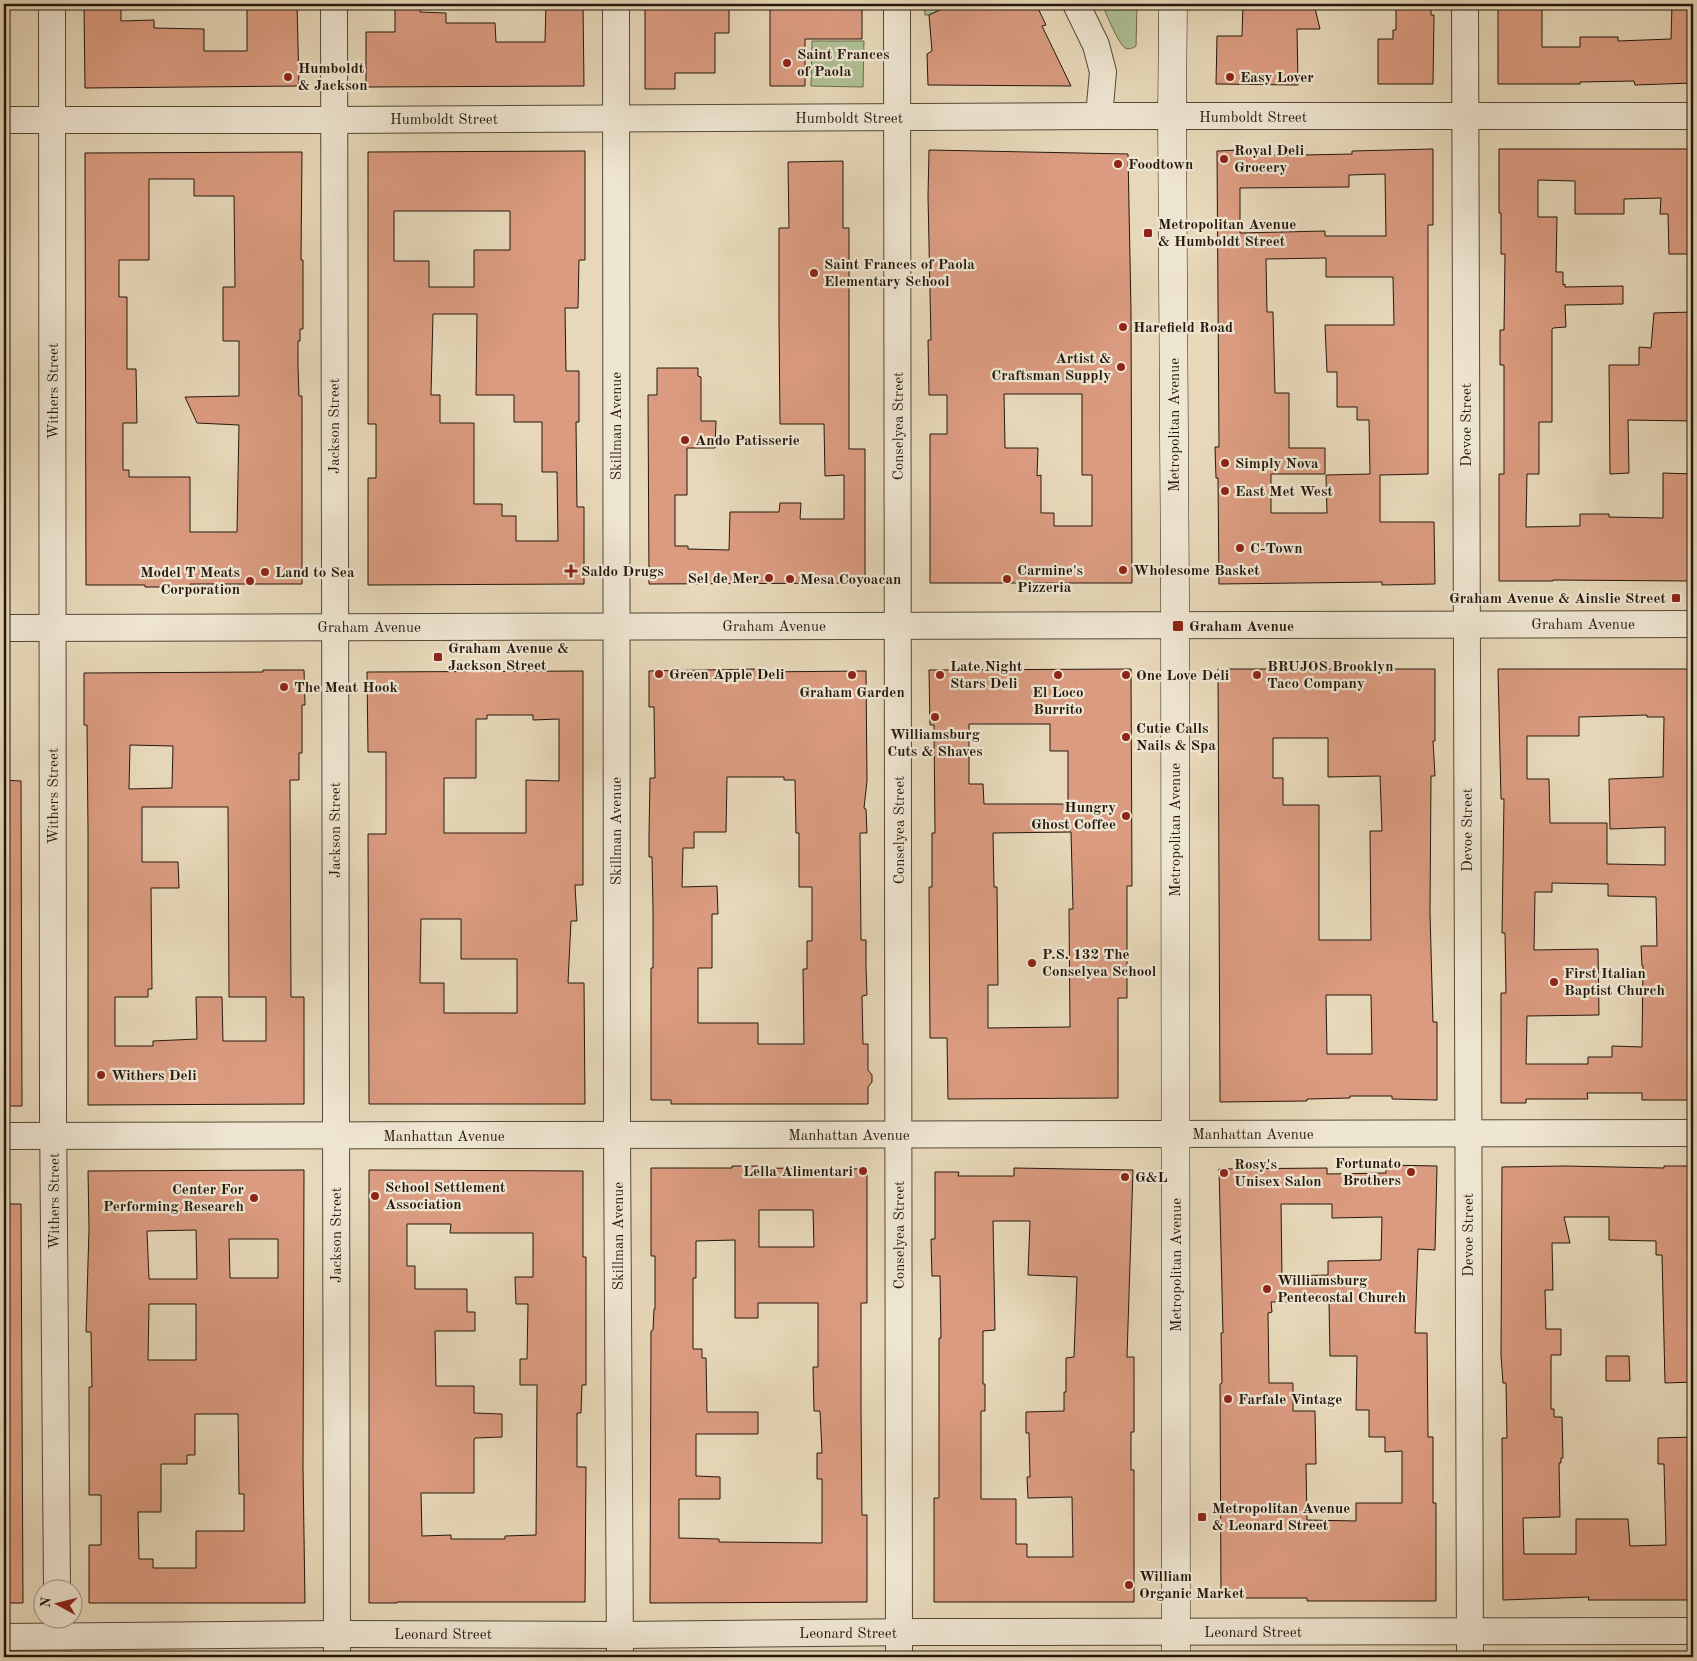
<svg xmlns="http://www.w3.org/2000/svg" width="1697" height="1661" font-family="'Old Standard TT',serif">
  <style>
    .green { fill: #afc094; stroke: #6a6c50 }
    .building { fill: #db9b80; stroke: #24180c; fill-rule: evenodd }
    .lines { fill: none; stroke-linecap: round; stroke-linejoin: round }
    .street-casing { stroke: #554837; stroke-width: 28 }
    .secondary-casing { stroke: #24180c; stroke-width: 29 }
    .street { stroke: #efe6d2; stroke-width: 26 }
    .secondary { stroke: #efe6d2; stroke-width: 28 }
    .poi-dot { fill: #8f2418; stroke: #efe6d2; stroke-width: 2 }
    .labels { text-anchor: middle; stroke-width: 4.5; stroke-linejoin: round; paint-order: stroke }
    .poi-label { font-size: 15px; font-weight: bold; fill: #24180c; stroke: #efe6d2; text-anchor: start }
    .street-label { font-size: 15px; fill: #24180c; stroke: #efe6d2 }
  </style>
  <rect width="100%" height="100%" fill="#e7d8b9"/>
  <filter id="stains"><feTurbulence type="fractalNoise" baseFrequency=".004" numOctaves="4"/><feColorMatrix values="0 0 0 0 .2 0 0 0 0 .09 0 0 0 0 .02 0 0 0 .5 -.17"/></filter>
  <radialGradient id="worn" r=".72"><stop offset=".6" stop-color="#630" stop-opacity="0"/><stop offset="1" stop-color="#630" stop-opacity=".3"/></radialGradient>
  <g class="green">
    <polygon points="924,4 953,4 929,15 925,15"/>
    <path d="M1102,4H1137L1136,46C1133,48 1129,50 1125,48C1118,43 1106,13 1102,4Z"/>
    <polygon points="812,41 864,41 863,87 811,86"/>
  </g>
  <g class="building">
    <polygon points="84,4 121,4 121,21 154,20 154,28 204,29 204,51 247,51 247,4 297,4 299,86 85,88"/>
    <polygon points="395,4 420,4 420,12 446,13 446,23 495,23 496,42 545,42 546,4 583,4 584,86 366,87 366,32 395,32"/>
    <polygon points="645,4 729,4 729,33 715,33 715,73 675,73 675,89 645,89"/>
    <polygon points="770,4 862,4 862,39 805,39 805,86 770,86"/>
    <polygon points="953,4 1036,4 1046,25 1042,26 1071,86 928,85 927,54 932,51 929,15"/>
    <polygon points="1243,4 1314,4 1320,29 1297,29 1298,85 1216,84 1217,36 1242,36"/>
    <polygon points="1396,4 1431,4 1431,15 1434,15 1433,84 1378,84 1378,39 1393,39 1393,30 1396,30"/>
    <polygon points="1498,4 1542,4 1542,47 1580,47 1580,37 1618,37 1618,41 1671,39 1672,4 1693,4 1693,83 1635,85 1634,81 1580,82 1580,84 1498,84"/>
    <path d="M1433,149V225H1428V474L1380,475V522H1434L1435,584L1382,585V582L1219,584L1218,478H1216L1215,447H1219L1217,151L1240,150V155H1303L1352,154V151ZM1385,174L1386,236H1325V231L1240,233V188L1349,187V175ZM1326,258V277H1393L1394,325H1325L1327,372H1337V407H1357V420H1369L1370,474L1326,475L1327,513H1271V474H1325V448H1289V393H1275L1273,312H1267L1266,259Z"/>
    <polygon points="1499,149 1693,149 1693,254 1669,254 1668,214 1660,214 1661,198 1624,199 1624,214 1575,214 1575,181 1538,180 1538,217 1557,217 1556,272 1563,272 1563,285 1565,284 1565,287 1623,286 1623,304 1565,305 1566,327 1553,328 1552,329 1552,422 1539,422 1539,474 1527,474 1526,527 1580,526 1580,514 1609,514 1609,517 1663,518 1663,473 1693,474 1693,581 1553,580 1553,581 1499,581 1499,474 1504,474 1504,365 1500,365 1500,330 1504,330 1505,254 1501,254 1501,213 1499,213"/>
    <path d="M929,150L1128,154L1131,311L1132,583H930V434H947V395H929L928,340H931L928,196ZM1004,394H1082V475H1092V526H1054V513H1041V475L1037,476L1038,448H1005Z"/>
    <path d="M585,151V260H579L578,308H565L566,371H579V422H576L577,507H584V584L368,585V478H376V424H368V152ZM394,211H510V250H474V287H429V261H394ZM433,314H477L476,395H514V422H542V472H557L558,541H516V516H502V504H474V423H440V395H431Z"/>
    <path d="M302,152L301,260H303V329H300V341H298V366L299,396H302V584H190V587H145V585H86L85,153ZM149,179H194V196H234L235,287H223V341H239V396L185,397L197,423L239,425L237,532H190V477H129V470H123V423H137L136,369H127V297H119V260H149Z"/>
    <polygon points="843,161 843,228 849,228 849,449 865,449 865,583 649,584 648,395 657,395 657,368 698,368 698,376 701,377 701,421 716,421 715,448 687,448 687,495 675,495 675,546 688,546 688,549 729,550 730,512 779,512 780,503 801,503 800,519 844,519 844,475 825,476 824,424 780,424 779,319 779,228 789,228 788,162"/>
    <polygon points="1693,312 1693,421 1628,420 1629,473 1610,474 1609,365 1639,365 1639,347 1651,348 1654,313"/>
    <path d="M757,669V672L866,671L867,781L864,808L866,809L867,833H860L861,940H866V968L867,995L862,996L863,1044H868V1070L872,1075V1082L868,1087V1104H671V1100H651V968H653V910L652,857H649V834L650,778H655L654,707H649V671ZM727,777H784V780H795L796,833H799V887H812V941H807V969H803L804,1044H758V1023H698V968H712V914H718L717,886L682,887L683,848H694V832H726Z"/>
    <path d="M1131,669L1132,886H1127V998H1118V1098L948,1099L947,1038H930L929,887H932V833H935L934,725H930L929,670ZM969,724H1050V751H1068V804H984L983,784H969ZM1071,832L1073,909H1069L1070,1027L988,1028V985H998L997,887H994L993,833Z"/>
    <path d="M1218,669H1435V741H1433L1435,776H1431L1430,913L1433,1022H1437V1100L1392,1099V1096H1350V1098L1307,1099V1101L1220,1102ZM1273,738H1328V777L1380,776L1382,831H1370L1371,940H1319V805H1283V778H1273ZM1326,995H1371L1372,1054H1327Z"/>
    <path d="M1498,669H1693V1100H1642V1093H1587L1588,1099H1526V1103H1501V993H1506L1505,933H1502L1504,799H1501ZM1647,715V717H1664L1663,777L1609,779L1610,829L1665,827V865L1607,864V823H1550L1549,779H1527V736H1579V717ZM1552,883L1608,884V896L1656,897L1657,946H1641L1642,966H1643L1642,1047L1612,1046V1057H1588V1064H1526L1527,1016L1599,1015L1598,949L1534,950L1535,892H1552Z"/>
    <path d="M263,670H304L305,705H302V753H299V780H290L291,997H304V1104L88,1105V831L87,725H84V673L263,672ZM130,745L173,746L172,788L129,789ZM142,807H228L229,997H266V1041H223L222,997H196L197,1039L153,1041V1046H115V997H148V989H152L151,888H179L178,862H142Z"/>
    <path d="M583,671V885H575L577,921H571L568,983H584L585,1104H369L368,834H386V752H368L367,672ZM487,715H533V720L559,719V781L526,780V833H444V778H476V719H487ZM421,919H461V959H517V1013H444V983H420Z"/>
    <polygon points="4,780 21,781 22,1106 4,1106"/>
    <path d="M1386,1165L1437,1166L1435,1250L1418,1249L1415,1333H1427L1428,1437H1433V1503H1436V1601H1307V1598H1221L1220,1384L1222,1383L1221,1333H1223L1219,1169L1327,1168V1174L1386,1173ZM1281,1204H1332V1218L1382,1217L1381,1260L1328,1261V1275L1282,1276ZM1271,1302H1329L1330,1356H1357L1356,1410H1369V1437H1385V1452L1402,1451V1503H1356V1521L1307,1520L1306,1464H1316L1315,1411H1293V1383H1269L1268,1313L1272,1312Z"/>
    <path d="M732,1166H759V1168L867,1169V1303H861V1411L862,1515H867V1602L650,1603L651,1331L653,1330L654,1309H655V1256H651V1168H732ZM759,1210H813L814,1247H759ZM735,1240V1318H758V1303H818V1367H813L814,1411H820L822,1453H817V1479H822V1543L719,1542V1539L679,1538V1499H720V1477L696,1476V1434H758V1412H707L706,1358H702V1349H693V1278H696V1241Z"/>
    <polygon points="1565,1166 1664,1168 1664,1166 1693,1166 1693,1382 1665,1383 1662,1255 1656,1255 1656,1241 1609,1240 1609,1217 1564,1217 1570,1243 1552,1243 1553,1290 1545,1290 1546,1329 1561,1329 1561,1355 1551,1355 1551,1409 1554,1409 1554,1417 1562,1417 1563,1458 1561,1458 1561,1463 1559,1463 1560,1517 1523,1518 1524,1554 1576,1554 1576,1519 1628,1519 1630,1546 1666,1545 1664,1464 1658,1464 1658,1438 1693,1437 1693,1600 1588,1600 1589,1597 1503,1600 1502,1438 1507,1438 1506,1383 1503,1383 1501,1355 1502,1167"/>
    <path d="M1014,1168L1133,1170L1127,1357H1134V1432H1131V1470H1134V1602H934V1498H939V1338H941L940,1276H932L931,1239H935V1172H959L958,1176H1014ZM993,1221H1030L1028,1275L1077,1277L1074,1357L1066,1358V1392H1064V1411L1026,1412V1433H1029L1030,1477H1027L1028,1498L1072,1497L1073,1557H1027V1544H1016V1499H981V1411H985V1384H983V1331L995,1330Z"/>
    <path d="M304,1170L303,1468L305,1603H89V1545H101V1495H89V1387H92L91,1332H86L89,1229L88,1171ZM196,1230L197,1279H149L147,1231ZM229,1239H278V1278H230ZM149,1304H196V1360H148ZM195,1414H238L239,1494H244V1531H196V1568H153V1559H139L138,1512H161V1464H187V1455H195Z"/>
    <path d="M369,1170L583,1171V1257H586V1385H582L581,1413H577V1467H586L585,1602H397V1603H369ZM407,1224H451L450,1233H533V1277H515L516,1304H528L527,1359H520V1385H537L536,1535L505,1536V1539H451V1535L422,1536L421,1493H474V1440L475,1438L502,1437V1414L474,1413V1386H436L435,1331H475V1312H467V1289H415V1266H407Z"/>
    <polygon points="4,1204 21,1204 23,1603 4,1603"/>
    <polygon points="1606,1356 1629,1356 1630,1381 1606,1381"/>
  </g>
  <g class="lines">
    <defs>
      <g id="street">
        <polyline points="52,4 53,1112 57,1588"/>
        <polyline points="334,4 337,1657"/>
        <polyline points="616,4 617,1136 620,1657"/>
        <polyline points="897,4 899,1657"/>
        <polyline points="1076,4 1096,45 1103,72 1099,116"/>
        <polyline points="1465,4 1470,1657"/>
        <polyline points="4,120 334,120 1099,116 1693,116"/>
        <polyline points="4,628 1693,624"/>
        <polyline points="4,1136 1693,1133"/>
        <polyline points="4,1637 337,1634 620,1635 922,1632 1693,1631"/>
      </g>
      <polyline id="secondary" points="1173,4 1172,117 1175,593 1176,1657"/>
    </defs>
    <use href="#street" class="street-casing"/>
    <use href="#secondary" class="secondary-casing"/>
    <use href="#street" class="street"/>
    <use href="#secondary" class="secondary"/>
  </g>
  <g class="poi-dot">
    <circle cx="787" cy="63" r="5"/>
    <circle cx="288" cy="77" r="5"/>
    <circle cx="1230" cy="77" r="5"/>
    <circle cx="1224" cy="159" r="5"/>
    <circle cx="1118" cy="164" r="5"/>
    <rect x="1143" y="228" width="10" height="10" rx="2.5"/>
    <circle cx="814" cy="273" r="5"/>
    <circle cx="1123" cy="327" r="5"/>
    <circle cx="1121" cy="367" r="5"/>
    <circle cx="685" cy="440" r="5"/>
    <circle cx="1225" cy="463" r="5"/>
    <circle cx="1225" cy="491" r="5"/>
    <circle cx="1240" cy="548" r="5"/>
    <circle cx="1123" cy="570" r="5"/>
    <path d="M568.5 563.5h5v5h5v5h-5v5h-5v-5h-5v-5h5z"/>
    <circle cx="265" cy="572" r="5"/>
    <circle cx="769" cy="578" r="5"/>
    <circle cx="790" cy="579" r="5"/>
    <circle cx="1007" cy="579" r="5"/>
    <circle cx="250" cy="581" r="5"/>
    <rect x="1671" y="593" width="10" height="10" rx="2.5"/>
    <rect x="1172" y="620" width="12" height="12" rx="2.5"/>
    <rect x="433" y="652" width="10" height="10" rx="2.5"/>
    <circle cx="659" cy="674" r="5"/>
    <circle cx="852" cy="675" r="5"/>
    <circle cx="940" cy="675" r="5"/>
    <circle cx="1058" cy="675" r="5"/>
    <circle cx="1126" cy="675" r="5"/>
    <circle cx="1257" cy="675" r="5"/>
    <circle cx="284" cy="687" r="5"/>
    <circle cx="935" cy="717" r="5"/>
    <circle cx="1126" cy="737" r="5"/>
    <circle cx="1126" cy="816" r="5"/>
    <circle cx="1032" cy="963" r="5"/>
    <circle cx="1554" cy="982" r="5"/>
    <circle cx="101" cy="1075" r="5"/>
    <circle cx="863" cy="1171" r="5"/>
    <circle cx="1411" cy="1172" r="5"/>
    <circle cx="1224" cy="1173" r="5"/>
    <circle cx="1125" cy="1177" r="5"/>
    <circle cx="375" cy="1196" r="5"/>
    <circle cx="254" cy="1198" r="5"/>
    <circle cx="1267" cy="1289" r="5"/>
    <circle cx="1228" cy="1399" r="5"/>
    <rect x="1197" y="1512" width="10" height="10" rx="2.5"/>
    <circle cx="1129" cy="1585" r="5"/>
  </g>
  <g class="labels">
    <g class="poi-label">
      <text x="797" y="59">Saint Frances<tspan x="797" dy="17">of Paola</tspan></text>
      <text x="298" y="73">Humboldt<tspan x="298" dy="17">&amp; Jackson</tspan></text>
      <text x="1240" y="82">Easy Lover</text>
      <text x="1234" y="155">Royal Deli<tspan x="1234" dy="17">Grocery</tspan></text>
      <text x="1128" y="169">Foodtown</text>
      <text x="1158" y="229">Metropolitan Avenue<tspan x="1158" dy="17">&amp; Humboldt Street</tspan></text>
      <text x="824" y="269">Saint Frances of Paola<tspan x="824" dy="17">Elementary School</tspan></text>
      <text x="1133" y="332">Harefield Road</text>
      <text x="1111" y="363" text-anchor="end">Artist &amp;<tspan x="1111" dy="17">Craftsman Supply</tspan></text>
      <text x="695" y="445">Ando Patisserie</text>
      <text x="1235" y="468">Simply Nova</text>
      <text x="1235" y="496">East Met West</text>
      <text x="1250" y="553">C-Town</text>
      <text x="1017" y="575">Carmine's<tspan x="1017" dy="17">Pizzeria</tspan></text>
      <text x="1133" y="575">Wholesome Basket</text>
      <text x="581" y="576">Saldo Drugs</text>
      <text x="240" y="577" text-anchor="end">Model T Meats<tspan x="240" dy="17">Corporation</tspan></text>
      <text x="275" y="577">Land to Sea</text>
      <text x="759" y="583" text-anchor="end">Sel de Mer</text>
      <text x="800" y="584">Mesa Coyoacan</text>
      <text x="1666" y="603" text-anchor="end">Graham Avenue &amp; Ainslie Street</text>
      <text x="1189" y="631">Graham Avenue</text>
      <text x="448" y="653">Graham Avenue &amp;<tspan x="448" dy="17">Jackson Street</tspan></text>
      <text x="950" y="671">Late Night<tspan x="950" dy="17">Stars Deli</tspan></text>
      <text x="1267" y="671">BRUJOS Brooklyn<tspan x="1267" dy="17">Taco Company</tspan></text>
      <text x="669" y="679">Green Apple Deli</text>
      <text x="1136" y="680">One Love Deli</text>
      <text x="294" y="692">The Meat Hook</text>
      <text x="852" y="697" text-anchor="middle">Graham Garden</text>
      <text x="1058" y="697" text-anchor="middle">El Loco<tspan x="1058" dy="17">Burrito</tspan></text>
      <text x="1136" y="733">Cutie Calls<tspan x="1136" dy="17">Nails &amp; Spa</tspan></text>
      <text x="935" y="739" text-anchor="middle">Williamsburg<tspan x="935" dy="17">Cuts &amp; Shaves</tspan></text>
      <text x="1116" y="812" text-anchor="end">Hungry<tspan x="1116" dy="17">Ghost Coffee</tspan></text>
      <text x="1042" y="959">P.S. 132 The<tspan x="1042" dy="17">Conselyea School</tspan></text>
      <text x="1564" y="978">First Italian<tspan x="1564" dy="17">Baptist Church</tspan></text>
      <text x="111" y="1080">Withers Deli</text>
      <text x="1401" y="1168" text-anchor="end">Fortunato<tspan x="1401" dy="17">Brothers</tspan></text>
      <text x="1234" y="1169">Rosy's<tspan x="1234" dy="17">Unisex Salon</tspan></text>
      <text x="853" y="1176" text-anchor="end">Lella Alimentari</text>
      <text x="1135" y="1182">G&amp;L</text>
      <text x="385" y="1192">School Settlement<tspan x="385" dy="17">Association</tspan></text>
      <text x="244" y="1194" text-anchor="end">Center For<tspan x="244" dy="17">Performing Research</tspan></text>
      <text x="1277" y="1285">Williamsburg<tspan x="1277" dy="17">Pentecostal Church</tspan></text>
      <text x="1238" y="1404">Farfale Vintage</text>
      <text x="1212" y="1513">Metropolitan Avenue<tspan x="1212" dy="17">&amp; Leonard Street</tspan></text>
      <text x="1139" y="1581">William<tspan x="1139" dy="17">Organic Market</tspan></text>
    </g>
    <g class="street-label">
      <text x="1253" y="122">Humboldt Street</text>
      <text x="849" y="123">Humboldt Street</text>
      <text x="444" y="124">Humboldt Street</text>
      <text transform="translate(53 391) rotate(-90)" y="5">Withers Street</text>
      <text transform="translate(1174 425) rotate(-90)" y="5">Metropolitan Avenue</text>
      <text transform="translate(1466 425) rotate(-90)" y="5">Devoe Street</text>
      <text transform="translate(334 426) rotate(-90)" y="5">Jackson Street</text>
      <text transform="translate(616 426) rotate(-90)" y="5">Skillman Avenue</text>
      <text transform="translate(898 426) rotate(-90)" y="5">Conselyea Street</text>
      <text x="1583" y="629">Graham Avenue</text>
      <text x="774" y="631">Graham Avenue</text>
      <text x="369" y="632">Graham Avenue</text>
      <text transform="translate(53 796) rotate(-90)" y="5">Withers Street</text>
      <text transform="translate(335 830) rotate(-90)" y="5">Jackson Street</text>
      <text transform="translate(899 830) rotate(-90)" y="5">Conselyea Street</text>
      <text transform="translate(1175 830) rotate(-90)" y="5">Metropolitan Avenue</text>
      <text transform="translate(1467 830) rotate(-90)" y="5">Devoe Street</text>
      <text transform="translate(616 831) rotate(-90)" y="5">Skillman Avenue</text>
      <text x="1253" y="1139">Manhattan Avenue</text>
      <text x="849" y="1140">Manhattan Avenue</text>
      <text x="444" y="1141">Manhattan Avenue</text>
      <text transform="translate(54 1201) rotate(-90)" y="5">Withers Street</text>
      <text transform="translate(336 1235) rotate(-90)" y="5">Jackson Street</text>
      <text transform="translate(899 1235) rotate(-90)" y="5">Conselyea Street</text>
      <text transform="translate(1468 1235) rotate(-90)" y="5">Devoe Street</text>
      <text transform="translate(618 1236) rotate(-90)" y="5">Skillman Avenue</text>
      <text transform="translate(1176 1265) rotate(-90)" y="5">Metropolitan Avenue</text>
      <text x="1253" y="1637">Leonard Street</text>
      <text x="848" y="1638">Leonard Street</text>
      <text x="443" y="1639">Leonard Street</text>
    </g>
  </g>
  <rect width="1697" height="1661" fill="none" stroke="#e7d8b9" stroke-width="20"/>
  <rect x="5" y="5" width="1687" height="1651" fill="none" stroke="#24180c" stroke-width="2.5"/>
  <rect x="10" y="10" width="1677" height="1641" fill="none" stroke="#24180c"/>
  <g transform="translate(58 1604) rotate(277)"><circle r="24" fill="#efe6d2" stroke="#9e9483"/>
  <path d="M0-4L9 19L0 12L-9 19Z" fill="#8f2418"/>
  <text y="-8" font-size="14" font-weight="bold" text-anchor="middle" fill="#24180c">N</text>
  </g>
  <rect width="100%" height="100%" filter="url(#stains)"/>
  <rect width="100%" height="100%" fill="url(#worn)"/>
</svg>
